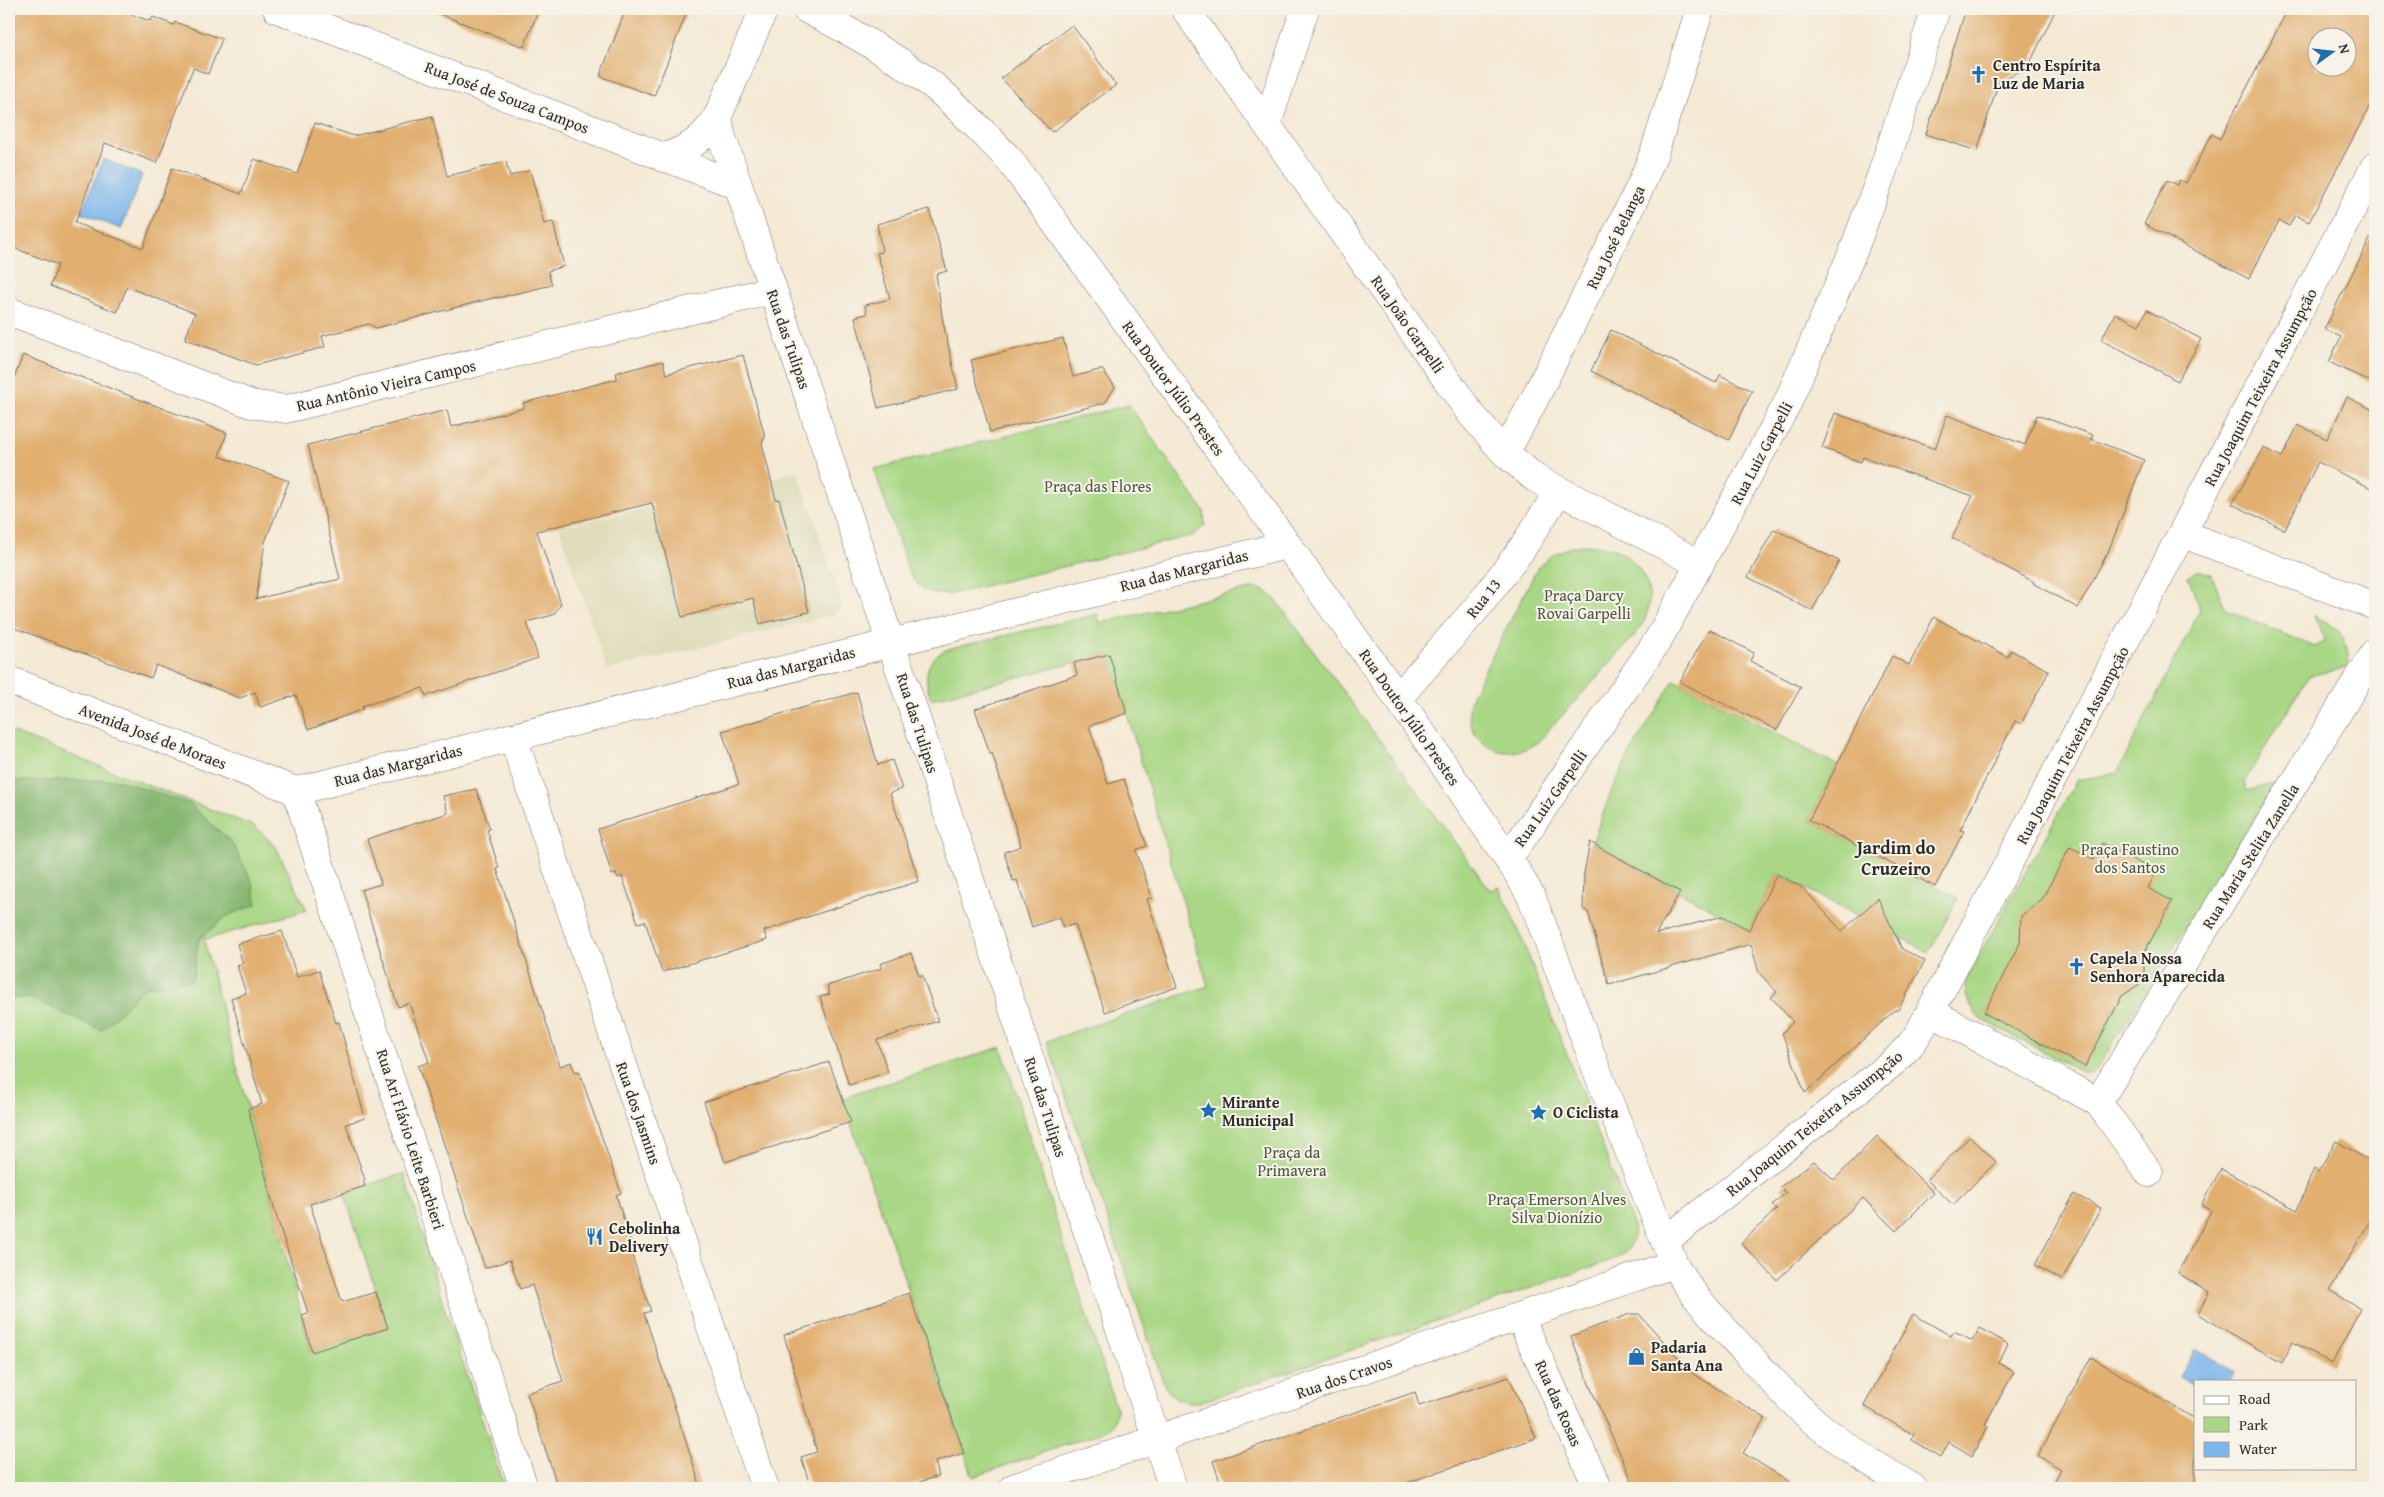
<svg xmlns="http://www.w3.org/2000/svg" width="2384" height="1497" font-family="'Gentium Book Plus',serif">
  <style>
    .built { fill: #dfddbb }
    .green { fill: #a9d785; stroke: #6a8158 }
    .forest { fill: #86b872; stroke: #58724e }
    .water { fill: #7bb6ec; stroke: #53708c }
    .lines { fill: none; stroke-linecap: round; stroke-linejoin: round }
    .stream { stroke: #7bb6ec; stroke-width: 12 }
    .building { fill: #e1af6f; fill-rule: evenodd }
    .minor-casing { stroke: #716e66; stroke-width: 29 }
    .tertiary-casing { stroke: #716e66; stroke-width: 29 }
    .minor { stroke: #fff; stroke-width: 28 }
    .tertiary { stroke: #fff; stroke-width: 28 }
    .labels { text-anchor: middle; stroke-width: 4; stroke-linejoin: round; paint-order: stroke }
    .poi-label { font-size: 16px; font-weight: bold; fill: #2b2b2b; stroke: #f7f3e8; text-anchor: start }
    .street-label { font-size: 16px; fill: #2b2b2b; stroke: #f7f3e8 }
    .park-label { font-size: 16px; fill: #4a5642; stroke: #f7f3e8 }
    .neighbourhood-label { font-size: 18px; font-weight: bold; fill: #2b2b2b; stroke: #f7f3e8 }
  </style>
  <rect width="100%" height="100%" fill="#f7f3e8"/>
  <filter id="ink" filterUnits="userSpaceOnUse"><feTurbulence type="fractalNoise" baseFrequency=".02" numOctaves="2"/><feDisplacementMap in="SourceGraphic" scale="10" xChannelSelector="R" yChannelSelector="G"/><feConvolveMatrix kernelMatrix="1 2 1 2 8 2 1 2 1" color-interpolation-filters="sRGB"/></filter>
  <filter id="wash" filterUnits="userSpaceOnUse"><feTurbulence type="fractalNoise" baseFrequency=".0096" numOctaves="4" result="noise"/><feDisplacementMap in="SourceGraphic" scale="20" xChannelSelector="R" yChannelSelector="G"/><feGaussianBlur stdDeviation="1.12" result="paint"/><feColorMatrix in="noise" values="0 0 0 0 0 0 0 0 0 0 0 0 0 0 0 0 0 1.4 0 .05"/><feComposite in="paint" operator="in"/></filter>
  <g filter="url(#wash)">
    <rect width="100%" height="100%" fill="#f4e9d4"/>
    <polygon class="built" points="798,471 842,604 841,610 836,614 607,670 559,527 697,497"/>
    <g class="green">
      <path d="M1129,405L1204,511L1205,525L1194,535L951,594C930,595 919,591 909,572L874,469Z"/>
      <path d="M1584,545C1591,546 1600,545 1607,547C1634,553 1655,583 1648,610C1646,619 1641,627 1635,635L1540,740C1504,770 1457,740 1472,695L1537,569C1550,554 1564,547 1584,545Z"/>
      <path d="M2198,570L2211,574L2226,610L2315,647L2326,641L2314,616C2341,628 2348,637 2349,667L2309,676L2244,782L2246,791L2276,783L2097,1069L2091,1073H2084L1979,1018C1969,1006 1963,995 1966,979L2077,780L2117,773L2200,610L2188,576Z"/>
      <path d="M1255,588L1266,591L1276,600L1490,890L1499,887L1516,924L1632,1222C1637,1238 1630,1253 1615,1259L1201,1402C1184,1403 1170,1399 1163,1382L1047,1041L1208,986L1109,654L931,699C923,678 925,658 948,649L1098,614L1100,623Z"/>
      <polygon points="1674,680 1837,765 1809,820 1958,898 1929,952 1777,874 1749,930 1592,843 1612,790 1631,751"/>
      <polygon points="9,731 256,827 276,847 307,910 204,940 311,1352 388,1328 344,1193 404,1173 442,1301 505,1488 9,1488"/>
      <polygon points="1001,1047 1117,1411 1113,1424 1103,1432 973,1477 842,1098"/>
    </g>
    <polygon class="forest" points="118,780 190,804 232,843 252,881 257,904 227,916 199,939 192,980 145,987 102,1030 30,998 9,998 9,784 15,781"/>
    <g class="water">
      <polygon points="103,159 142,175 121,229 81,213"/>
      <polygon points="2195,1349 2235,1371 2230,1381 2195,1381 2195,1385 2179,1377"/>
    </g>
    <g class="lines">
      <polyline class="stream" points="9,1067 12,1062"/>
    </g>
    <g id="blocks">
      <g class="building">
        <polygon points="9,9 116,9 150,21 153,17 174,25 175,22 222,39 208,74 193,68 157,163 105,143 75,223 143,248 172,168 241,194 254,159 297,174 315,123 354,136 432,116 447,176 506,162 510,176 530,170 544,224 553,222 564,266 548,271 552,285 497,298 497,297 376,328 369,324 322,336 325,347 256,365 185,339 195,313 127,287 117,312 50,286 58,265 9,246"/>
        <polygon points="433,9 539,9 524,47 432,11"/>
        <polygon points="626,9 688,9 654,96 600,76"/>
        <polygon points="1966,9 2056,9 2028,67 1999,81 1977,151 1926,134"/>
        <path d="M2288,9H2375V96L2309,222L2295,215L2289,226L2279,221L2249,279L2144,224L2167,180L2177,185L2179,180L2186,183L2212,134L2220,139ZM2316,38H2346V68H2316Z"/>
        <polygon points="1072,25 1116,85 1052,132 1001,78"/>
        <polygon points="929,209 947,271 936,274 943,322 958,389 878,408 855,317 867,314 865,305 890,299 877,253 882,252 877,224"/>
        <polygon points="2375,229 2375,384 2329,362 2341,337 2324,329"/>
        <polygon points="2147,310 2201,339 2178,381 2101,340 2115,313 2139,325"/>
        <polygon points="1611,330 1716,383 1720,375 1752,391 1729,440 1591,371"/>
        <polygon points="1063,338 1073,377 1102,369 1115,387 1105,403 990,432 971,360"/>
        <polygon points="23,355 227,433 219,456 289,481 265,542 256,599 340,579 308,445 447,410 451,427 524,408 523,403 617,379 616,373 663,361 666,374 743,355 765,437 762,443 776,500 779,499 809,612 760,624 753,598 682,617 652,503 537,531 561,604 553,615 527,622 538,658 426,696 423,688 362,706 363,709 308,730 296,695 260,707 255,692 240,698 156,665 151,678 9,626 9,391"/>
        <polygon points="2347,397 2375,411 2375,490 2318,462 2285,530 2232,504 2264,448 2282,457 2298,425 2327,439"/>
        <polygon points="1835,413 1935,449 1947,415 2025,445 2037,415 2093,435 2091,439 2144,460 2108,552 2078,608 2034,584 2034,582 1952,538 1973,496 1863,457 1861,462 1822,448"/>
        <polygon points="1774,529 1839,561 1812,611 1748,577"/>
        <polygon points="1934,617 2008,657 2011,650 2049,671 2021,724 2015,721 1960,830 1964,831 1935,887 1809,820 1892,656 1909,665"/>
        <polygon points="1709,629 1754,653 1750,661 1801,687 1777,730 1680,682"/>
        <polygon points="1109,654 1127,713 1089,726 1108,784 1124,779 1147,846 1136,850 1152,898 1147,899 1177,987 1105,1012 1075,924 1063,928 1060,917 1032,927 1017,880 1013,881 1004,852 1021,846 992,753 990,754 975,709 1077,675 1074,663"/>
        <polygon points="857,692 878,765 892,760 902,789 890,793 919,881 764,931 767,940 662,972 645,921 638,923 622,876 618,878 616,874 612,875 598,829 739,784 722,731"/>
        <polygon points="476,789 490,829 487,830 499,868 497,869 560,1066 571,1062 575,1072 579,1071 621,1193 616,1195 634,1252 631,1253 651,1311 644,1313 701,1488 558,1488 527,1393 563,1381 532,1285 520,1289 510,1260 485,1268 418,1066 429,1062 409,1003 398,1007 361,890 381,884 367,839 448,813 443,796"/>
        <polygon points="1590,842 1680,892 1656,934 1723,916 1749,930 1777,874 1803,888 1842,931 1878,898 1902,949 1925,961 1898,1010 1895,1010 1805,1093 1782,1033 1793,1022 1771,997 1777,992 1759,973 1751,944 1609,985 1588,912 1583,909 1584,873"/>
        <polygon points="2102,843 2156,872 2148,888 2172,901 2144,953 2144,981 2122,996 2085,1067 1984,1013 2020,943 2021,916 2042,899 2070,847 2094,859"/>
        <polygon points="282,931 297,977 319,970 336,1023 339,1022 365,1118 346,1124 365,1180 363,1181 365,1186 310,1204 342,1302 376,1292 388,1328 312,1352 302,1315 308,1313 276,1215 248,1109 262,1104 231,998 246,993 237,966 243,964 237,944"/>
        <polygon points="911,953 919,976 922,975 938,1021 877,1040 888,1072 849,1085 820,997 830,994 827,986 882,968 880,964"/>
        <polygon points="829,1062 851,1122 725,1162 704,1102"/>
        <polygon points="1877,1136 1934,1193 1896,1231 1863,1198 1777,1280 1741,1243 1777,1209 1772,1205 1786,1193 1780,1187 1814,1161 1834,1180"/>
        <polygon points="1970,1136 1996,1162 1953,1205 1927,1180"/>
        <polygon points="2336,1141 2375,1164 2375,1212 2330,1290 2360,1309 2332,1364 2293,1342 2282,1363 2198,1314 2209,1292 2178,1273 2211,1211 2201,1205 2221,1169 2297,1210 2314,1169 2318,1172"/>
        <polygon points="2074,1194 2101,1208 2062,1280 2035,1265"/>
        <polygon points="909,1293 964,1453 935,1462 939,1476 900,1488 811,1488 801,1457 817,1452 784,1335"/>
        <polygon points="1630,1314 1639,1314 1692,1373 1765,1418 1743,1453 1800,1488 1635,1488 1589,1384 1571,1336"/>
        <polygon points="1913,1314 1951,1336 1954,1331 1972,1341 1980,1328 2008,1344 1998,1363 2014,1372 1985,1424 1988,1426 1972,1456 1949,1442 1941,1457 1912,1440 1914,1435 1864,1406"/>
        <polygon points="2091,1357 2195,1419 2195,1488 2051,1488 2061,1469 2038,1456"/>
        <polygon points="1509,1377 1536,1438 1392,1488 1222,1488 1213,1461 1415,1392 1419,1406"/>
      </g>
    </g>
  </g>
  <g filter="url(#ink)">
    <use href="#blocks" fill-opacity="0" stroke="#716e66" stroke-width="1"/>
    <g class="lines">
      <defs>
        <g id="minor">
          <polyline points="277,9 737,185"/>
          <polyline points="764,9 718,116 721,134 1173,1488"/>
          <polyline points="1185,9 1471,414 1505,453 1535,478 1700,564"/>
          <polyline points="1267,124 1305,9"/>
          <path d="M663,158C690,148 703,140 718,116"/>
          <polyline points="9,311 251,404 286,409 773,290"/>
          <polyline points="1505,453 1532,404 1640,187 1654,153 1700,9"/>
          <polyline points="2183,534 2375,606"/>
          <polyline points="9,680 296,791"/>
          <polyline points="1398,698 1481,603 1521,550 1559,491"/>
          <polyline points="513,737 765,1488"/>
          <polyline points="296,791 1286,545"/>
          <polyline points="296,791 524,1488"/>
          <polyline points="1508,859 1658,640 1786,406 1854,249 1882,173 1936,9"/>
          <polyline points="1931,1012 2098,1102 2375,652"/>
          <polyline points="2098,1102 2149,1173"/>
          <polyline points="1665,1241 1895,1061 1911,1044 1920,1031 2375,166"/>
          <polyline points="1520,1317 1598,1488"/>
          <polyline points="1013,1488 1674,1264"/>
        </g>
        <path id="tertiary" d="M806,9C850,31 892,54 931,84C959,106 984,134 1009,159L1398,698L1517,872L1532,898L1601,1081L1674,1264C1692,1296 1716,1320 1741,1347C1767,1374 1792,1404 1821,1427C1850,1451 1882,1469 1913,1488"/>
      </defs>
      <use href="#minor" class="minor-casing"/>
      <use href="#tertiary" class="tertiary-casing"/>
      <use href="#minor" class="minor"/>
      <use href="#tertiary" class="tertiary"/>
    </g>
  </g>
  <defs>
    <symbol id="church-bare" viewBox="-9 -9 18 18"><path d="M-1.2-6h2.4v3.5h3.3v2.4h-3.3V6h-2.4V-.1h-3.3v-2.4h3.3Z" fill="#1f6fb2" stroke="#f7f3e8" stroke-width="2.5" paint-order="stroke"/></symbol>
    <symbol id="sight-bare" viewBox="-9 -9 18 18"><path d="M0-6L1.8-2.2L6-1.7L2.9 1.2L3.7 5.4L0 3.3L-3.7 5.4L-2.9 1.2L-6-1.7L-1.8-2.2Z" fill="#1f6fb2" stroke="#f7f3e8" stroke-width="2.5" paint-order="stroke"/></symbol>
    <symbol id="restaurant-bare" viewBox="-9 -9 18 18"><path d="M-5-6h1v4h1v-4h1v4h1v-4h1v5L-1.5 .5V6h-2V.5L-5-1ZM5-6V6H3V1.5H1.5Q1.5-4 5-6Z" fill="#1f6fb2" stroke="#f7f3e8" stroke-width="2.5" paint-order="stroke"/></symbol>
    <symbol id="shop-bare" viewBox="-9 -9 18 18"><path d="M-5-2.5h2.3a2.7 3.5 0 0 1 5.4 0H5L5.5 6h-11ZM-1.5-2.5h3a1.5 2.3 0 0 0-3 0Z" fill="#1f6fb2" stroke="#f7f3e8" stroke-width="2.5" paint-order="stroke"/></symbol>
  </defs>
  <g fill-rule="evenodd">
    <use href="#church-bare" x="1966" y="62" width="25" height="25"/>
    <use href="#church-bare" x="2064" y="954" width="25" height="25"/>
    <use href="#sight-bare" x="1196" y="1098" width="25" height="25"/>
    <use href="#sight-bare" x="1526" y="1100" width="25" height="25"/>
    <use href="#restaurant-bare" x="582" y="1224" width="25" height="25"/>
    <use href="#shop-bare" x="1624" y="1344" width="25" height="25"/>
  </g>
  <g class="labels">
    <g class="poi-label">
      <text x="1993" y="71">Centro Espírita<tspan x="1993" dy="18">Luz de Maria</tspan></text>
      <text x="2090" y="964">Capela Nossa<tspan x="2090" dy="18">Senhora Aparecida</tspan></text>
      <text x="1222" y="1108">Mirante<tspan x="1222" dy="18">Municipal</tspan></text>
      <text x="1553" y="1118">O Ciclista</text>
      <text x="609" y="1234">Cebolinha<tspan x="609" dy="18">Delivery</tspan></text>
      <text x="1651" y="1353">Padaria<tspan x="1651" dy="18">Santa Ana</tspan></text>
    </g>
    <g class="street-label">
      <text transform="translate(507 97) rotate(21)" y="6">Rua José de Souza Campos</text>
      <text transform="translate(1615 237) rotate(-64)" y="6">Rua José Belanga</text>
      <text transform="translate(1408 324) rotate(55)" y="6">Rua João Garpelli</text>
      <text transform="translate(789 339) rotate(71)" y="6">Rua das Tulipas</text>
      <text transform="translate(386 385) rotate(-13)" y="6">Rua Antônio Vieira Campos</text>
      <text transform="translate(2260 387) rotate(-62)" y="6">Rua Joaquim Teixeira Assumpção</text>
      <text transform="translate(1174 388) rotate(54)" y="6">Rua Doutor Júlio Prestes</text>
      <text transform="translate(1761 453) rotate(-62)" y="6">Rua Luiz Garpelli</text>
      <text transform="translate(1184 570) rotate(-14)" y="6">Rua das Margaridas</text>
      <text transform="translate(1483 598) rotate(-52)" y="6">Rua 13</text>
      <text transform="translate(791 667) rotate(-14)" y="6">Rua das Margaridas</text>
      <text transform="translate(1410 717) rotate(55)" y="6">Rua Doutor Júlio Prestes</text>
      <text transform="translate(918 723) rotate(72)" y="6">Rua das Tulipas</text>
      <text transform="translate(153 736) rotate(21)" y="6">Avenida José de Moraes</text>
      <text transform="translate(2072 745) rotate(-62)" y="6">Rua Joaquim Teixeira Assumpção</text>
      <text transform="translate(398 765) rotate(-14)" y="6">Rua das Margaridas</text>
      <text transform="translate(1550 798) rotate(-55)" y="6">Rua Luiz Garpelli</text>
      <text transform="translate(2250 856) rotate(-58)" y="6">Rua Maria Stelita Zanella</text>
      <text transform="translate(1046 1107) rotate(72)" y="6">Rua das Tulipas</text>
      <text transform="translate(639 1113) rotate(71)" y="6">Rua dos Jasmins</text>
      <text transform="translate(1814 1123) rotate(-39)" y="6">Rua Joaquim Teixeira Assumpção</text>
      <text transform="translate(411 1139) rotate(72)" y="6">Rua Ari Flávio Leite Barbieri</text>
      <text transform="translate(1344 1377) rotate(-19)" y="6">Rua dos Cravos</text>
      <text transform="translate(1559 1403) rotate(66)" y="6">Rua das Rosas</text>
    </g>
    <g class="park-label">
      <text x="1098" y="492">Praça das Flores</text>
      <text x="1584" y="601">Praça Darcy<tspan x="1584" dy="18">Rovai Garpelli</tspan></text>
      <text x="2130" y="855">Praça Faustino<tspan x="2130" dy="18">dos Santos</tspan></text>
      <text x="1292" y="1158">Praça da<tspan x="1292" dy="18">Primavera</tspan></text>
      <text x="1557" y="1205">Praça Emerson Alves<tspan x="1557" dy="18">Silva Dionízio</tspan></text>
    </g>
    <g class="neighbourhood-label">
      <text x="1896" y="854">Jardim do<tspan x="1896" dy="21">Cruzeiro</tspan></text>
    </g>
  </g>
  <rect width="2384" height="1497" fill="none" stroke="#f7f3e8" stroke-width="30"/>
  <rect x="2194" y="1380" width="162" height="90" fill="#f7f3e8" stroke="#a5a39c"/>
  <rect x="2204" y="1396" width="25" height="8" fill="#ffffff" stroke="#a5a39c"/>
  <text x="2239" y="1404" font-size="15" fill="#2b2b2b">Road</text>
  <rect x="2204" y="1417" width="25" height="15" fill="#a9d785" stroke="#a5a39c"/>
  <text x="2239" y="1430" font-size="15" fill="#2b2b2b">Park</text>
  <rect x="2204" y="1442" width="25" height="15" fill="#7bb6ec" stroke="#a5a39c"/>
  <text x="2239" y="1454" font-size="15" fill="#2b2b2b">Water</text>
  <g transform="translate(2332 52) rotate(75)"><circle r="24" fill="#f7f3e8" stroke="#a5a39c"/>
  <path d="M0-4L9 19L0 12L-9 19Z" fill="#1f6fb2"/>
  <text y="-8" font-size="14" font-weight="bold" text-anchor="middle" fill="#2b2b2b">N</text>
  </g>
</svg>
